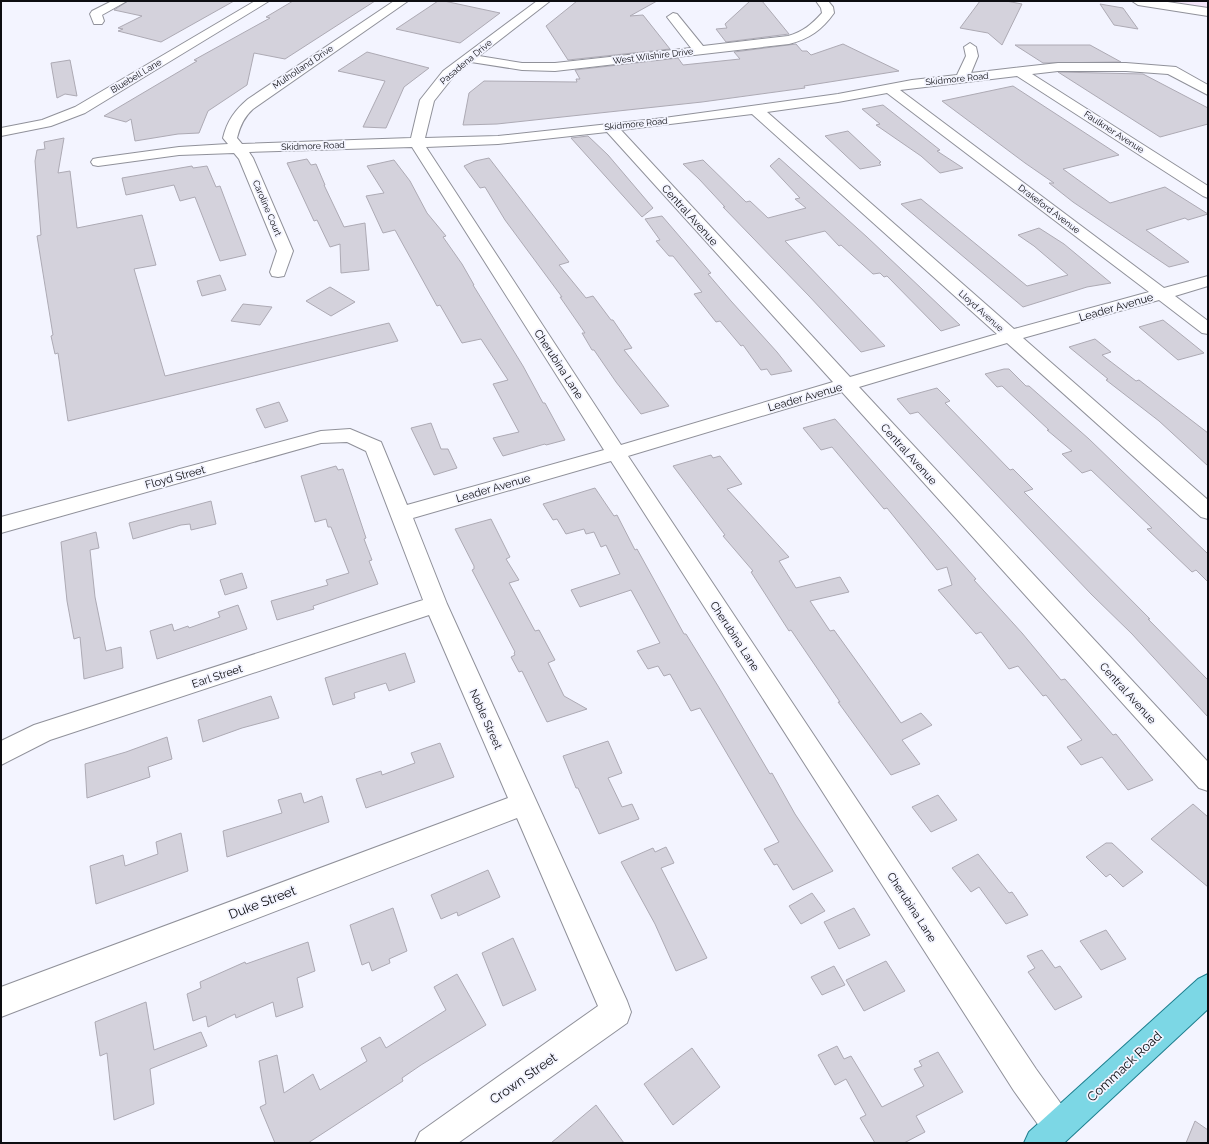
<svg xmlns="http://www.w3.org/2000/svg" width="1209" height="1144" font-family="Raleway,sans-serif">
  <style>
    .commercial { fill: #f3e5f9 }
    .building { fill: #d4d2dc; stroke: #adaab4 }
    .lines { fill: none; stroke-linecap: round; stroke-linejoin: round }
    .minor-casing { stroke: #90919a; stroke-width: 2 }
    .major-casing { stroke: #1d7f8f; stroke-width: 2 }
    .minor { fill: #fff; fill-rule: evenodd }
    .major { fill: #7cd7e5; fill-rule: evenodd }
    .labels { text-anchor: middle; stroke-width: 3.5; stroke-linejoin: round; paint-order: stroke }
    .far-street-label { font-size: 9px; fill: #0d0d11; stroke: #f3f4ff }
    .street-label { font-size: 11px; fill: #0d0d11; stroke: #f3f4ff }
    .near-street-label { font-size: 13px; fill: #0d0d11; stroke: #f3f4ff }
  </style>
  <rect width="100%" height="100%" fill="#f3f4ff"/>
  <polygon class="commercial" points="1158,1 1208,1 1208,9"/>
  <g class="building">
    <polygon points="128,1 234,1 161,42 118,31 123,29 118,28 142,16 114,10"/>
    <polygon points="293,1 375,1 285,59 254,53 247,85 208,111 199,133 178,134 135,141 131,119 126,122 104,116 197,61 194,60 270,18 266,17"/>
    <polygon points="438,1 444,1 500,13 460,43 396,29"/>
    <polygon points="577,1 657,1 630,16 643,15 670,49 568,60 546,26"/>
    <polygon points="750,1 762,1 789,34 726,42 716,29 727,28 725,24"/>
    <polygon points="980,1 1006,1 1022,4 1002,45 988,33 960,28"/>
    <polygon points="1100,4 1123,8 1138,29 1114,25"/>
    <polygon points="796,44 802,51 807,51 811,55 843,44 899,71 804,86 805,88 702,102 497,124 463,125 469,93 484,81 577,82 576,79 580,79 575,70 678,58 683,65 740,59 734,52"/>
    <polygon points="1015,45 1090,45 1121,62 1043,63"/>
    <polygon points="367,52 429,68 404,87 386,128 363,127 385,81 338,71"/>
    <polygon points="70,60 77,96 65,94 57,98 51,63"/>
    <polygon points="1058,72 1143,74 1208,108 1208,124 1160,137"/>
    <polygon points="1013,86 1119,155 1063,169 1110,203 1165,187 1208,214 1188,220 1185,218 1146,230 1189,262 1169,267 1073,202 1049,183 1054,183 1025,163 942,101"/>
    <polygon points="883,105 940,150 937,151 963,168 940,173 921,156 876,125 880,124 862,109"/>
    <polygon points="848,131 881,162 879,163 881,165 860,169 825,136"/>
    <polygon points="588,136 608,155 653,208 642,217 571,138"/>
    <polygon points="64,138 58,173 70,171 77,228 142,215 156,265 134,269 165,376 389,323 398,341 68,421 58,353 55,354 51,336 53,335 37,236 41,235 35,161 37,150 45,149 44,142"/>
    <polygon points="489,158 569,262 559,265 586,298 593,296 611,320 613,320 632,348 624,350 669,406 641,414 616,382 594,350 592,350 582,333 585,333 560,297 562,297 505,220 485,187 480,188 464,166 475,161"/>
    <polygon points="779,158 867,237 960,325 941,331 887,276 884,277 880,273 873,274 841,245 839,246 825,231 785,241 885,346 861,352 809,296 723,207 725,207 699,179 683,164 703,160 746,202 750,201 768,218 806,208 795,199 800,198 770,166"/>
    <polygon points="307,159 311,165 316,164 325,185 324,185 344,227 365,223 369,270 341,273 340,244 330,247 317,220 314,221 287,163"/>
    <polygon points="394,160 410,181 427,213 446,236 443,237 462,264 474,285 473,285 523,366 543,403 545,403 565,440 546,445 545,444 503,456 493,438 519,432 493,384 508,380 481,339 462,343 440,305 437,306 395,230 383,233 366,196 384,193 367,166"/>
    <polygon points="192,166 193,168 207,166 216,187 220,186 246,255 220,261 195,197 180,201 174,185 126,195 122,178"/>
    <polygon points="921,199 1027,286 1068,275 1034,246 1018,235 1039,228 1064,244 1111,283 1087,287 1023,307 901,204"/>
    <polygon points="662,216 711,273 708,274 731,301 777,352 792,371 771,375 767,369 761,370 743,345 741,346 720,321 716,322 694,294 702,292 673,256 669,256 656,241 660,240 645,219"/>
    <polygon points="220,275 226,290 202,296 197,281"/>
    <polygon points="330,287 355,302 331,316 306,301"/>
    <polygon points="243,304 272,307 260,325 231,321"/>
    <polygon points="1163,320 1188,340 1204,353 1178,360 1139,327"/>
    <polygon points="1095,339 1111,352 1102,355 1136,381 1139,380 1208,433 1208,466 1159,421 1106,380 1108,379 1069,347"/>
    <polygon points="1004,369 1009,369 1026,386 1029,386 1089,439 1208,554 1208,582 1196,570 1192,572 1147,529 1152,528 1091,470 1082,473 1062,454 1072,451 1047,430 1049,430 1002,386 997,387 985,374"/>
    <polygon points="937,388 950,401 945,403 1010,470 1013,469 1033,489 1024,492 1150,619 1148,619 1208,680 1208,717 1132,634 1091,594 918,412 910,414 897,399"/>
    <polygon points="279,402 288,421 265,428 256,409"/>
    <polygon points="835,419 976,579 974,580 1022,633 1061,680 1065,679 1113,735 1116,734 1153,780 1128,790 1102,757 1081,765 1067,747 1082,740 1046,695 1043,696 1018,666 1009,669 981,632 976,634 938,590 952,585 947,567 937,570 887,508 884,509 832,447 821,450 803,428"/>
    <polygon points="431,423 441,449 448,449 457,468 434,475 411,428"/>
    <polygon points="711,455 713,458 720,456 742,484 727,489 789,557 779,561 796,588 840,577 849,592 810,601 830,631 834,630 901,723 921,713 932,725 902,740 920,764 891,775 838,702 840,702 791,630 789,631 751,572 753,571 723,536 725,535 673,466"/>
    <polygon points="336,466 338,470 343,469 366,538 364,539 372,560 369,561 378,584 313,606 314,609 277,620 271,601 328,585 326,580 349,573 331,527 328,527 326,519 315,522 301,476"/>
    <polygon points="595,488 614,516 617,515 635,550 637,549 684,634 686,634 718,686 770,774 772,773 795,814 833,871 793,890 777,864 774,865 764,849 779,842 706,718 700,708 691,711 670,674 664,676 658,666 648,669 637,651 660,643 631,590 580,607 571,590 620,574 606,545 601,547 594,532 586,534 584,529 566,534 557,519 553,520 543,504"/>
    <polygon points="211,501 216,524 191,530 190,524 181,525 133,539 129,523"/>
    <polygon points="491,519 510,557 506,559 519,580 509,583 535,631 539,630 555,660 548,663 564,696 587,709 547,722 522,671 519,672 511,657 515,655 514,653 515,652 472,570 474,569 474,566 455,529"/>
    <polygon points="96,532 99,548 90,550 95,597 106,651 121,647 123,668 84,679 80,637 74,639 67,601 61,542"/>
    <polygon points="242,573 247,588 225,595 220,580"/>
    <polygon points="238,605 247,629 157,659 150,631 172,624 174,631 188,626 189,628 220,617 218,612"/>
    <polygon points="405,653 415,682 389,691 386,683 354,693 355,698 333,705 325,678"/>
    <polygon points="271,696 279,718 242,728 203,742 198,720"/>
    <polygon points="167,737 172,759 148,767 150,777 87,798 85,764 126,752"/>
    <polygon points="608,741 622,773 608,778 622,807 632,804 639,819 599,834 578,788 576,788 563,756"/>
    <polygon points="440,743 454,777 366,808 356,779 381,771 382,775 415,763 411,753"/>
    <polygon points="301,793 304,803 322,796 329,822 227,857 223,831 282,813 278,800"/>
    <polygon points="938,795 957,820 931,832 912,807"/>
    <polygon points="1193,804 1208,817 1208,887 1151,839"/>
    <polygon points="181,833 188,871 96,904 90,866 123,855 125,866 158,854 156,842"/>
    <polygon points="1106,843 1112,843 1143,872 1123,887 1110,874 1106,877 1086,857"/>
    <polygon points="666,847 674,863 661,868 707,958 676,971 655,924 621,862 653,848 655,852"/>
    <polygon points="978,854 1009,893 1012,892 1028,915 1006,924 979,887 971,892 952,868"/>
    <polygon points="488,870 500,897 458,916 457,912 441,919 431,895"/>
    <polygon points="812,893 825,911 801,924 789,906"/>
    <polygon points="393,908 407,951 389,959 390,963 372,971 369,962 362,965 350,925"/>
    <polygon points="854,908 870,935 839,949 824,922"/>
    <polygon points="1106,930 1126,959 1101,970 1080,941"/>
    <polygon points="513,938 536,990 503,1006 482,953"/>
    <polygon points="308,942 315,971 297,978 303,1007 276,1017 273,1002 236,1018 235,1014 208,1027 206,1016 193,1021 187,994 201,988 200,982 245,962 246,964"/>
    <polygon points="1042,950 1055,968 1060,966 1082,997 1055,1010 1028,972 1035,968 1027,956"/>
    <polygon points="886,961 905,991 864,1011 846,980"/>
    <polygon points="834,966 845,985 822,995 811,977"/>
    <polygon points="457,974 486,1025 421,1065 402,1078 403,1081 308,1143 275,1143 260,1107 266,1104 259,1061 277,1055 284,1093 313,1074 320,1090 367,1061 361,1048 380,1037 386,1048 446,1010 434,987"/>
    <polygon points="146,1002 154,1050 201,1032 207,1046 150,1069 154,1104 114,1120 107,1053 100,1056 95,1022"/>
    <polygon points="837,1046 844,1059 851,1056 882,1107 924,1086 914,1069 922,1066 919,1061 938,1052 963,1092 916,1116 925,1132 904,1143 875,1143 860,1118 866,1115 846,1079 835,1085 818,1055"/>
    <polygon points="692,1048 720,1087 673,1125 644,1084"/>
    <polygon points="596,1105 624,1143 551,1143"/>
    <polygon points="1195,1121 1208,1130 1208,1143 1186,1143"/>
  </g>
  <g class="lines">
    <defs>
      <g id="minor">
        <polygon points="112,1 127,1 102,15 104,21 102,24 94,24 90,14 92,11"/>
        <polygon points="255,1 269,1 85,113 51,126 1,136 1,128 42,120 75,107"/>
        <path d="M394,1H408L253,109C244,117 240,126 237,138L242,144L411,138L420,100L443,71L537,1H550L479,56L522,63H555L691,48L667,17L673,13L677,14L703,46L788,36C803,32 812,24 822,13L821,8L816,1H828L833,7L834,13C822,30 809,39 789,44L555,71L522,70L471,62L453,77L434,101L425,138L498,136L664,118L838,94L912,80L957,75L966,56L964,47L970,43L976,47L978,56L971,73L1058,63H1126L1176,67L1208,85V95L1168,74L1126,71H1058L1032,74L1208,186V198L1203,196L1017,76L900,90L1164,288L1208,276V286L1175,296L1208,321V334L1202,333L1159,300L1023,338L1208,500V519L1201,517L1007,343L859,387L1208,762V791L1199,788L842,392L628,456L1036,1069L1069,1115L1074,1126L1069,1137L1058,1142L1047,1137L1014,1091L611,461L413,518L447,604L627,1001L631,1012L627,1023L458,1143H415L420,1132L598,1006L517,818L1,1017V987L508,798L429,615L50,740L1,765V741L34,725L423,600L366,451L347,442L321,443L1,533V517L321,431L350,429L381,442L407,505L604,450L412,147L249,152L253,158L293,251L284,276L278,277L272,276L270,272L277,251L239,159L234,153L179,155L98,166L93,165L91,162L93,159L98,158L179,147L228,144L223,138C227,121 235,110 248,99ZM887,93L1149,292L1014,329L767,112L838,102ZM752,114L997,334L850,377L621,130ZM607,132L833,382L621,445L426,147L498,144Z"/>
        <polygon points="1132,1 1161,1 1208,8 1208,16 1138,5"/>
      </g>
      <polygon id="major" points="1208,974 1208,1009 1064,1143 1024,1143 1029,1132 1198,979"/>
    </defs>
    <use href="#minor" class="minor-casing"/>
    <use href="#major" class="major-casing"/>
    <use href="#minor" class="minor"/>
    <use href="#major" class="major"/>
  </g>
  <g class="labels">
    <g class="far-street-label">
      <text transform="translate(653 56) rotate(-7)" y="3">West Wilshire Drive</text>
      <text transform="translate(466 62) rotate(-40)" y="3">Pasadena Drive</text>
      <text transform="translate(303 67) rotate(-34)" y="3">Mulholland Drive</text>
      <text transform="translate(136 76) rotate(-31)" y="3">Bluebell Lane</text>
      <text transform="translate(957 79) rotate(-6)" y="3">Skidmore Road</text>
      <text transform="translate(636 124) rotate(-6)" y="3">Skidmore Road</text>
      <text transform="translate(1114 132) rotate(33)" y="3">Faulkner Avenue</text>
      <text transform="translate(313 146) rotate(-2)" y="3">Skidmore Road</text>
      <text transform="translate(267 208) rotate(67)" y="3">Caroline Court</text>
      <text transform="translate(1049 209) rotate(37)" y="3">Drakeford Avenue</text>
      <text transform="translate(981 311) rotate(42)" y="3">Lloyd Avenue</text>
    </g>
    <g class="street-label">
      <text transform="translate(690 215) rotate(48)" y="4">Central Avenue</text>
      <text transform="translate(1116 307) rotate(-16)" y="4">Leader Avenue</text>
      <text transform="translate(559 364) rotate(57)" y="4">Cherubina Lane</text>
      <text transform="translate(805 397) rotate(-16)" y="4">Leader Avenue</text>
      <text transform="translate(909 454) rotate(48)" y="4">Central Avenue</text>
      <text transform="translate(175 477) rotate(-15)" y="4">Floyd Street</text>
      <text transform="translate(493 488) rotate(-16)" y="4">Leader Avenue</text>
      <text transform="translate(735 636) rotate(57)" y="4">Cherubina Lane</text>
      <text transform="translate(217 676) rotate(-18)" y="4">Earl Street</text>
      <text transform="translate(1128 693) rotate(48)" y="4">Central Avenue</text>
      <text transform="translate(486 719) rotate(66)" y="4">Noble Street</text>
      <text transform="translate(912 907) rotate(57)" y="4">Cherubina Lane</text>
    </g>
    <g class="near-street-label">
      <text transform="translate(262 902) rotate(-21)" y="5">Duke Street</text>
      <text transform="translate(1124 1066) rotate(-43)" y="5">Commack Road</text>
      <text transform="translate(523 1078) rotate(-35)" y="5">Crown Street</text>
    </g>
  </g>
  <rect width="1209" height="1144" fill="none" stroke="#0d0d11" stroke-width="4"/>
</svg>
